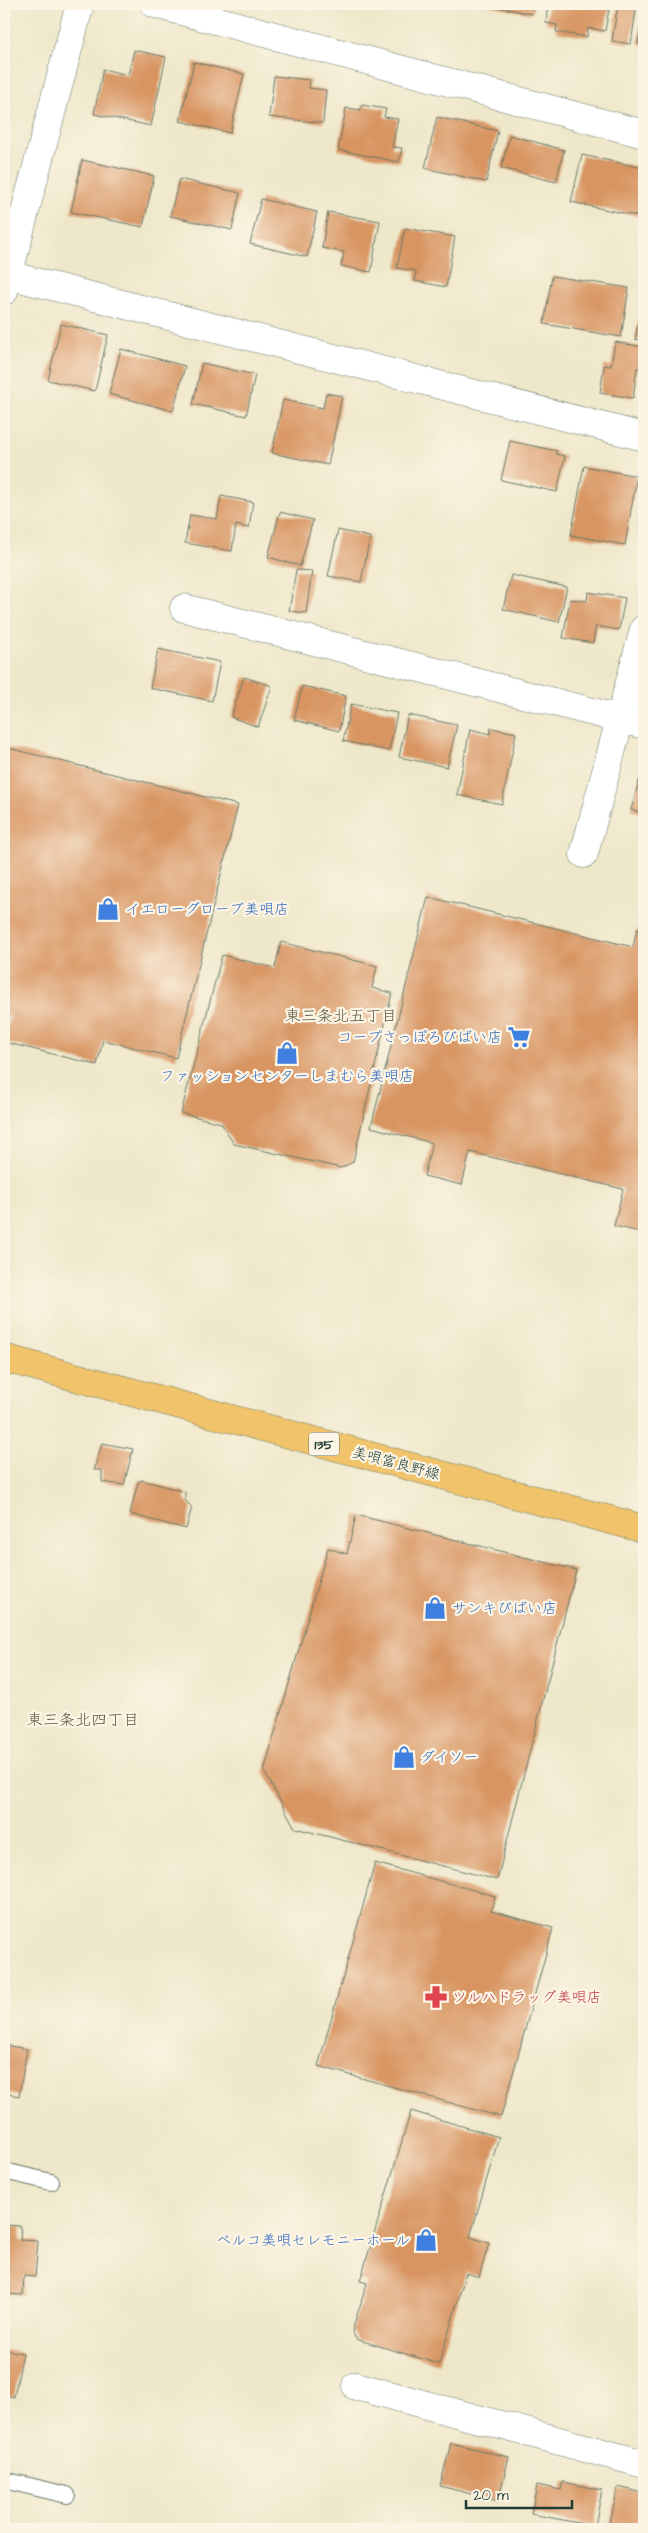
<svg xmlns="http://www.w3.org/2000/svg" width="648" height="2533" font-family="'Architects Daughter','Klee One',sans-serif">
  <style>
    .building { fill: #d89562 }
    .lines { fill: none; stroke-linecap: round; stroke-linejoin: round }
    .service-casing { stroke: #677868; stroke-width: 18 }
    .minor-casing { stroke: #677868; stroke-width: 29 }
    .primary-casing { stroke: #677868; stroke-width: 29 }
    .service { stroke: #fff; stroke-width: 16 }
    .minor { stroke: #fff; stroke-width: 28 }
    .primary { stroke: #f1c36a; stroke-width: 28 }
    .labels { text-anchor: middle; stroke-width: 4.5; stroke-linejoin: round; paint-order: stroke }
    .shield { fill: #fcf5e5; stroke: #617469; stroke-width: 1 }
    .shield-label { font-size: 14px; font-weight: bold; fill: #1f3d34 }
    .shop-label { font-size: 15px; fill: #366cbe; stroke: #fcf5e5; text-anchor: start }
    .street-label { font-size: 15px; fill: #1f3d34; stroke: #fcf5e5 }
    .health-label { font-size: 15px; fill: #be3a42; stroke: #fcf5e5; text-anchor: start }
    .neighbourhood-label { font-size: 16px; fill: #605c44; stroke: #fcf5e5 }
  </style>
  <rect width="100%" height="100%" fill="#fcf5e5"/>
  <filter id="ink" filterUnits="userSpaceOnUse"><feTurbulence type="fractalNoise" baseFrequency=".02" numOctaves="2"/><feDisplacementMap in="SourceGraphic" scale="10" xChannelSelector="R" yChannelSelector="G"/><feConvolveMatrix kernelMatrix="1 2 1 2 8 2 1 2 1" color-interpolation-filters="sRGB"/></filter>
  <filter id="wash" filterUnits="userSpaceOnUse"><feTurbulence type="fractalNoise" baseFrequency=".0096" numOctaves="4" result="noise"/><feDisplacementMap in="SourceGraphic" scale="20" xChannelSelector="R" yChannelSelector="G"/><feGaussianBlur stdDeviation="1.12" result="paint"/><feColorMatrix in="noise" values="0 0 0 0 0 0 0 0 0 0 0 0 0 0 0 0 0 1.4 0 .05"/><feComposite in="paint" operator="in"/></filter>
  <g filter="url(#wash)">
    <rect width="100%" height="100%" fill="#eee7c9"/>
    <g id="blocks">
      <g class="building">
        <polygon points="481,4 534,4 532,14"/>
        <polygon points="548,4 610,4 605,31 588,28 587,37 556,32 557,25 546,23"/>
        <polygon points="618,4 637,4 631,44 612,41"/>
        <polygon points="643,10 644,11 644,45 638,44"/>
        <polygon points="134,50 166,57 151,126 94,114 103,69 128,75"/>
        <polygon points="194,62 244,74 230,133 180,121"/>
        <polygon points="274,76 310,80 309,88 326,90 323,123 269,117"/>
        <polygon points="362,105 386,109 384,117 398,119 392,147 402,148 399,162 338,150 346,108 361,110"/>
        <polygon points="437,117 498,131 486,182 425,168"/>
        <polygon points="510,135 564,150 556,182 501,168"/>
        <polygon points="582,155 644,168 644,202 641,217 571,202"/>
        <polygon points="82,160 154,176 143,227 71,212"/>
        <polygon points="179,179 240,193 232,230 170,216"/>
        <polygon points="261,199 317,212 307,257 250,244"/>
        <polygon points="328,212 380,221 371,272 341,266 344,252 322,248"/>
        <polygon points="405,228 455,237 446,287 415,281 416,271 397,268"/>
        <polygon points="552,276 629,288 621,337 544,324"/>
        <polygon points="643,296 644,296 644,341 635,339"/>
        <polygon points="61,324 108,335 95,391 48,380"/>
        <polygon points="615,342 644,347 644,369 637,368 633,398 600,393 604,365 611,366"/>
        <polygon points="121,349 185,366 173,411 109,394"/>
        <polygon points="202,363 255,375 246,416 193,404"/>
        <polygon points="326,393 342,396 328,465 272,453 283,400 323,408"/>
        <polygon points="510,441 557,451 556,454 565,456 557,492 501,480"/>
        <polygon points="584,466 637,476 625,545 571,535"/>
        <polygon points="221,496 253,502 249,528 236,525 232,551 185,543 190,515 217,519"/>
        <polygon points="280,512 313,520 300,566 268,557"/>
        <polygon points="338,530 370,537 361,582 328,576"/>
        <polygon points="296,570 312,571 306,613 289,611"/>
        <polygon points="511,575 567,587 559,622 503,609"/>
        <polygon points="588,592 625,598 619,630 596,626 593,643 563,638 570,599 587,601"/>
        <polygon points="158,649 220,662 212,701 150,688"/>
        <polygon points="244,677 272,686 258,727 231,717"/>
        <polygon points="302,686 346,696 339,731 294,720"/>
        <polygon points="351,704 397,713 389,751 343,741"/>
        <polygon points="408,715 457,725 447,767 399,757"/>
        <polygon points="491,728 516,733 502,804 457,795 470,729 490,734"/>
        <polygon points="4,747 238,805 176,1058 103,1040 97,1065 4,1042 10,1015 4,1013"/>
        <polygon points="641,774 644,775 644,814 631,810"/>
        <polygon points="428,897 633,947 637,929 644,930 644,1233 614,1226 623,1189 470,1152 462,1185 424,1176 432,1143 371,1127"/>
        <polygon points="281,942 377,966 372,988 392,993 353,1162 341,1168 234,1144 221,1123 181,1113 222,955 275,968"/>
        <polygon points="102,1443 133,1449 124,1485 102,1482 102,1470 94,1470"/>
        <polygon points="142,1480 185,1492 185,1500 192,1507 186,1529 130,1514 138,1482"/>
        <polygon points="356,1515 576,1570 497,1880 295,1828 264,1771 328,1548 347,1554"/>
        <polygon points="375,1863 495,1896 491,1911 553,1928 501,2117 318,2066"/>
        <polygon points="4,2045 27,2049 19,2096 4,2093"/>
        <polygon points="411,2111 499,2137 470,2237 489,2243 479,2277 466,2273 439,2364 356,2339 352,2331 367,2283 360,2281"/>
        <polygon points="4,2225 21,2226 20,2240 38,2241 35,2277 24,2276 23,2295 4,2294"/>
        <polygon points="644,2340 644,2362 638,2361"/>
        <polygon points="4,2350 23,2353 14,2397 4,2395"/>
        <polygon points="451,2443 509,2457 498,2501 440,2486"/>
        <polygon points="563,2482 602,2490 595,2526 531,2514 537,2485 561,2490"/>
        <polygon points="618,2487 644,2493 644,2529 609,2527"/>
      </g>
    </g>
  </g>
  <g filter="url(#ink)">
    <use href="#blocks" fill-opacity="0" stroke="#677868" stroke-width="1"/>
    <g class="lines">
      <defs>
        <g id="service">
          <polyline points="4,2171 51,2182"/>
          <polyline points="4,2480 67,2495"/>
        </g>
        <g id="minor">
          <polyline points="155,4 644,134"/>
          <polyline points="8,275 644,437"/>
          <polyline points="4,291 80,4"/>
          <polyline points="184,608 644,725"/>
          <polyline points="584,854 644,629"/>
          <polyline points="356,2386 644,2464"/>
        </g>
        <polyline id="primary" points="4,1358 644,1529"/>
      </defs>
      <use href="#service" class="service-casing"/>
      <use href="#minor" class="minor-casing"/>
      <use href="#primary" class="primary-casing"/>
      <use href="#service" class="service"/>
      <use href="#minor" class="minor"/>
      <use href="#primary" class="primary"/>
    </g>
  </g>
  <defs>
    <symbol id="shop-bare" viewBox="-9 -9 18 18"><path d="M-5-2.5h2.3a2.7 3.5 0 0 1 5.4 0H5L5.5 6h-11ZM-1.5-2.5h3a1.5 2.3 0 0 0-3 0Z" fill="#3f7fe0" stroke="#fcf5e5" stroke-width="2.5" paint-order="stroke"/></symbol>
    <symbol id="supermarket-bare" viewBox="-9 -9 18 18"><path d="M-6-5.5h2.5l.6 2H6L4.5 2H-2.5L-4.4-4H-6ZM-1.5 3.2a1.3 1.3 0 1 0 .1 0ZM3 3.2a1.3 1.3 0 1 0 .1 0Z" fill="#3f7fe0" stroke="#fcf5e5" stroke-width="2.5" paint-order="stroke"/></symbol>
    <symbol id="pharmacy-bare" viewBox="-9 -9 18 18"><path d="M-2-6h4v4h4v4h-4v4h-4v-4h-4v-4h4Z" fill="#e0444e" stroke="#fcf5e5" stroke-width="2.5" paint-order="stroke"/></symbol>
  </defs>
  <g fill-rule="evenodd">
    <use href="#shop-bare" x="92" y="893" width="32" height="32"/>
    <use href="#supermarket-bare" x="503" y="1021" width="32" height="32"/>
    <use href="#shop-bare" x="271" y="1037" width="32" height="32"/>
    <use href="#shop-bare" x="419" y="1592" width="32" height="32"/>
    <use href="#shop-bare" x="388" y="1741" width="32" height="32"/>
    <use href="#pharmacy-bare" x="420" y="1981" width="32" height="32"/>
    <use href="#shop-bare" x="410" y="2224" width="32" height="32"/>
  </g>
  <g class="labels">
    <rect class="shield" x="309" y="1432.5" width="30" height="23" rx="4"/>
    <g class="shield-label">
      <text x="324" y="1449">135</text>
    </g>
    <g class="shop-label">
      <text x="125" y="914">イエローグローブ美唄店</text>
      <text x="502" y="1042" text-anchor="end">コープさっぽろびばい店</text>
      <text x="287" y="1081" text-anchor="middle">ファッションセンターしまむら美唄店</text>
      <text x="452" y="1613">サンキびばい店</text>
      <text x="420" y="1762">ダイソー</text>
      <text x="410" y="2245" text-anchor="end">ベルコ美唄セレモニーホール</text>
    </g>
    <g class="street-label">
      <text transform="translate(396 1463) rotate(15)" y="5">美唄富良野線</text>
    </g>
    <g class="health-label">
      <text x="452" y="2002">ツルハドラッグ美唄店</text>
    </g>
    <g class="neighbourhood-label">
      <text x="341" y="1021">東三条北五丁目</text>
      <text x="83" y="1725">東三条北四丁目</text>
    </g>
  </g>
  <rect width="648" height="2533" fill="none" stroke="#fcf5e5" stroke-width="20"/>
  <path d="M466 2500v8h106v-8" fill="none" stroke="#1f3d34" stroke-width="2.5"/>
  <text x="473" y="2500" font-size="15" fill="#1f3d34" stroke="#fcf5e5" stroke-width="4" paint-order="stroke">20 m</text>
</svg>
